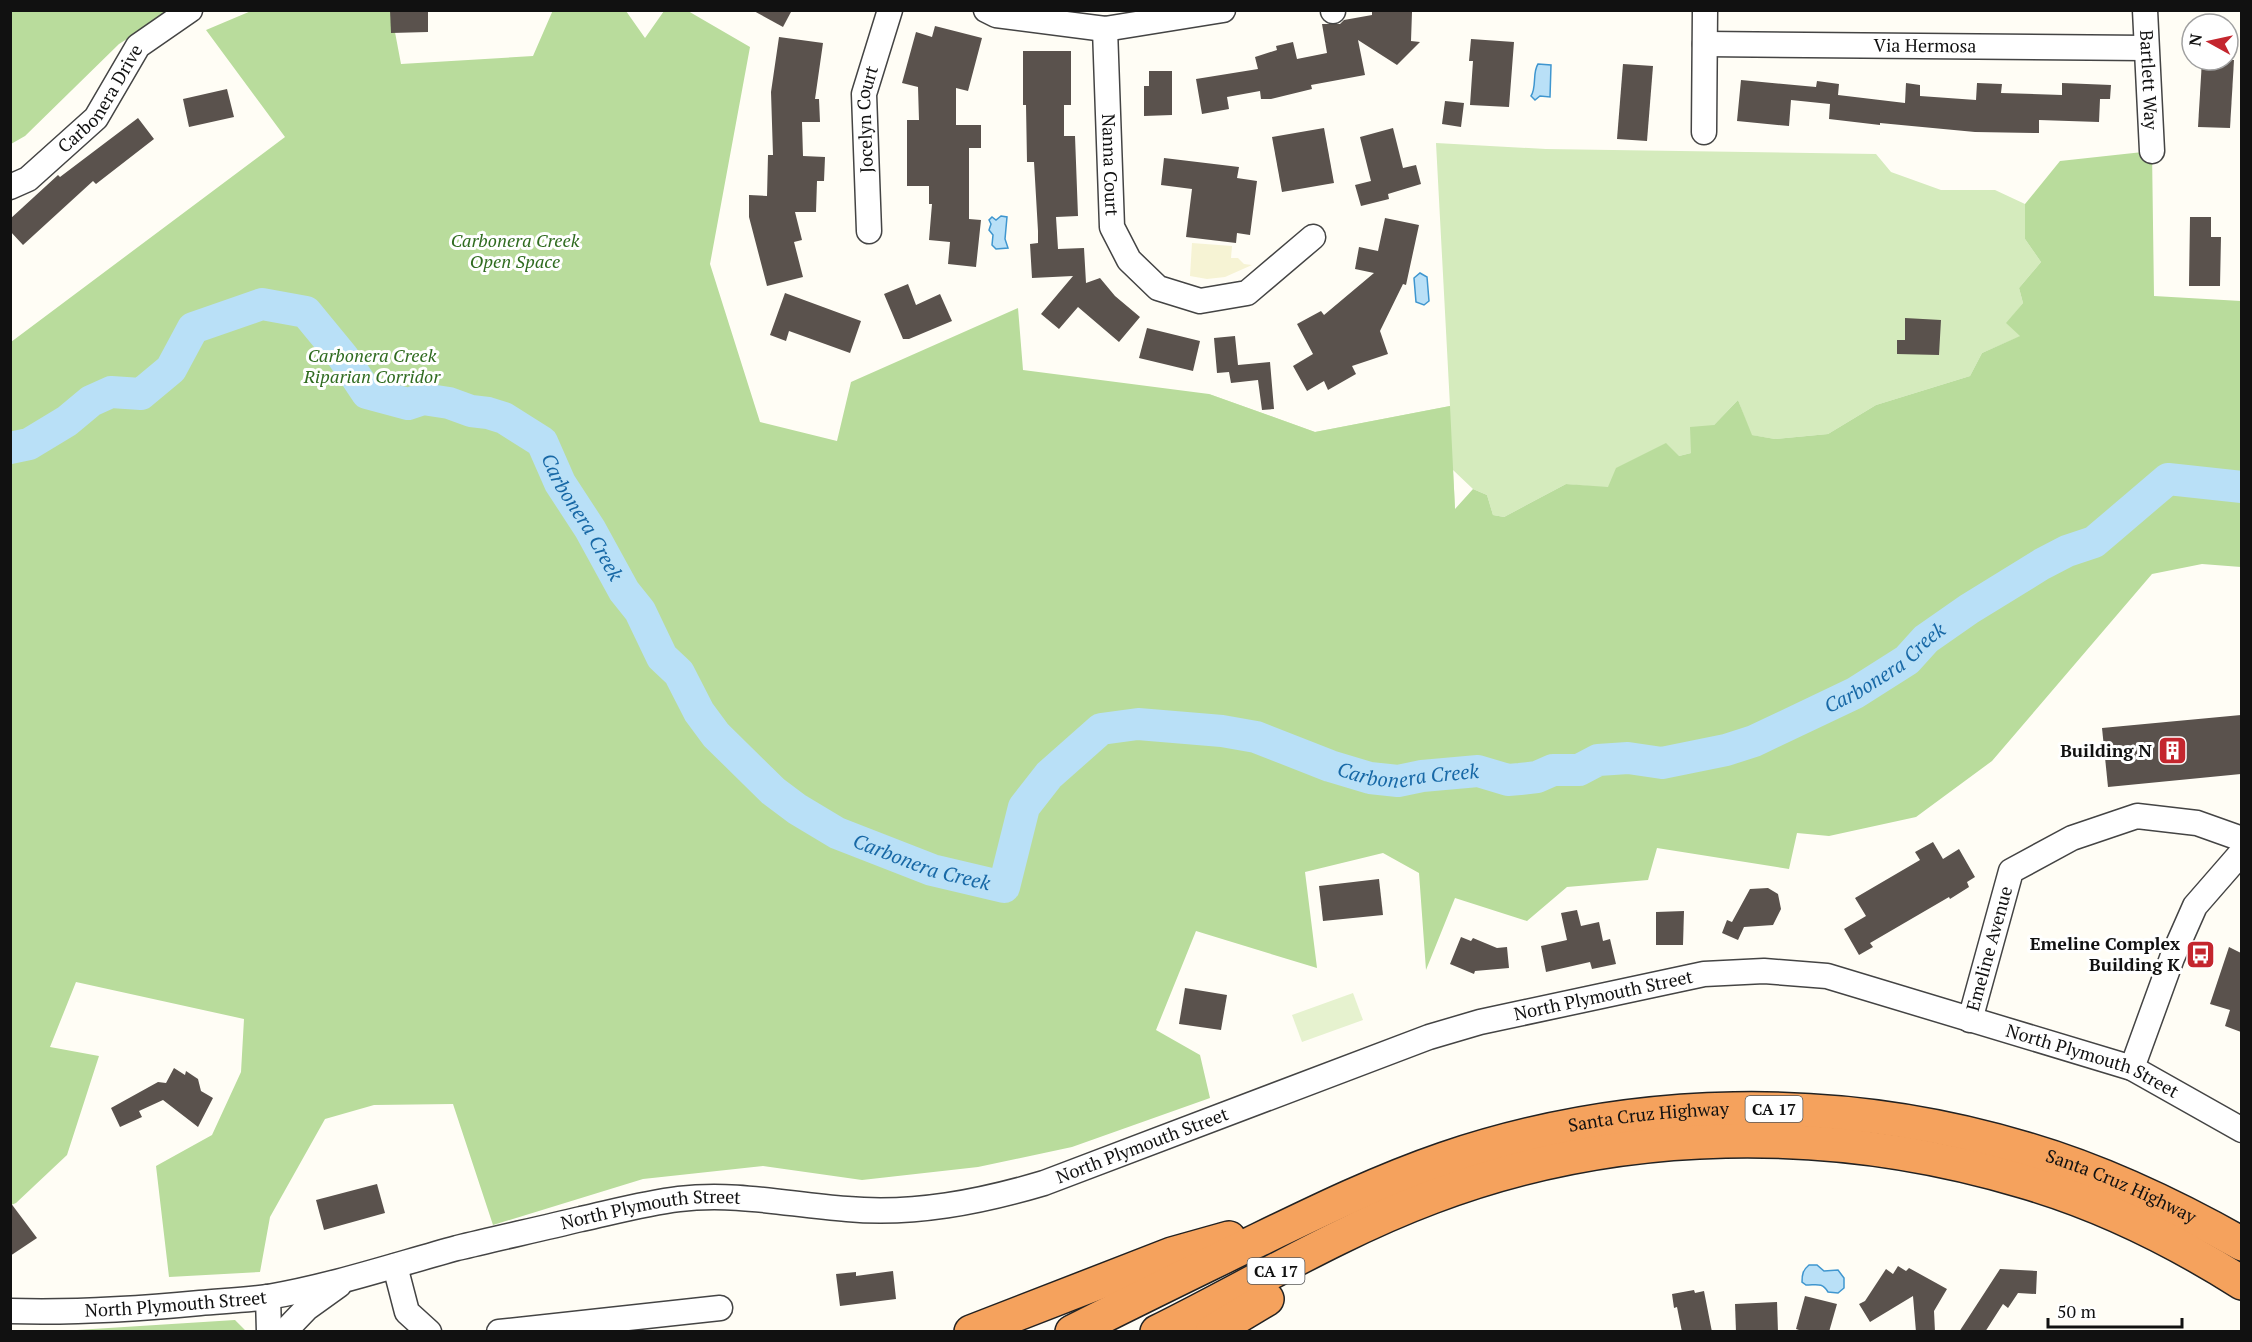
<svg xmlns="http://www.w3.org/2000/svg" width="2252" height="1342" font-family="'PT Serif',serif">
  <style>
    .farmland { fill: #f6f3d4 }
    .green { fill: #d5ebbd }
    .forest { fill: #b9dc9c }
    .pitch { fill: #e6f2cf }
    .water { fill: #b9e0f7; stroke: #3f96cf; stroke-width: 1.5 }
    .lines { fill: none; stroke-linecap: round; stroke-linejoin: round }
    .river { stroke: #b9e0f7; stroke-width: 32 }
    .building { fill: #5a524d }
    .minor-casing { stroke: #444; stroke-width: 27 }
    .highway-casing { stroke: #222; stroke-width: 36 }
    .minor { stroke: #fff; stroke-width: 24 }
    .highway { stroke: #f5a25d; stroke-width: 33 }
    .labels { text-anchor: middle; stroke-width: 6; stroke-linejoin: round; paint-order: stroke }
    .shield { fill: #fff; stroke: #585858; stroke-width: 1.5 }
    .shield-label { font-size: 16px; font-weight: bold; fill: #111 }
    .street-label { font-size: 18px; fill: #111; stroke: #fff }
    .park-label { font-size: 18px; font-style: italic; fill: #2f6b1f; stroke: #fff }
    .poi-label { font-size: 18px; font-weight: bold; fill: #111; stroke: #fff; text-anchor: end }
    .water-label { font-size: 20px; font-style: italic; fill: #1768a6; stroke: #fff }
  </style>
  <rect width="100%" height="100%" fill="#fffdf5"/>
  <polygon class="farmland" points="1192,243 1232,246 1231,258 1238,258 1244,264 1252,265 1225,277 1207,279 1190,276"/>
  <polygon class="green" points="1436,143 1546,149 1876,154 1891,172 1941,190 1995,190 2025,204 2025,239 2041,262 2019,288 2023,303 2007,323 2021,336 1982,353 1970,376 1876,405 1828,434 1775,439 1751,435 1738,400 1714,425 1691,453 1679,456 1608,488 1566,484 1504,517 1493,515 1487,495 1473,489 1453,470 1470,789 1209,394 1315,432 1450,406"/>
  <g class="forest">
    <polygon points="553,10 626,11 645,38 664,11 688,11 750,47 710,264 760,422 837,441 851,382 1018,308 1023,370 1209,394 1315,432 1450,406 1455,509 1473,489 1487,495 1493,515 1504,517 1566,484 1608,487 1616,468 1666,443 1679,456 1691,453 1690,427 1714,425 1738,400 1752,435 1775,439 1828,434 1876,405 1970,376 1982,353 2020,336 2006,323 2023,303 2019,288 2041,262 2025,239 2025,204 2060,161 2152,151 2154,296 2241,301 2241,567 2202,564 2152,574 1992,761 1916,817 1829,836 1797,833 1789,869 1657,848 1648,880 1567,887 1527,921 1455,898 1426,970 1419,873 1383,853 1305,872 1317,968 1196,931 1156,1030 1200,1055 1210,1098 1072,1147 978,1167 862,1180 763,1166 643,1179 493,1225 453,1104 374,1105 325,1119 270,1217 260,1272 169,1277 156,1166 212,1135 241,1072 244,1019 76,982 50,1047 99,1056 67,1155 16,1203 11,1205 11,342 285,137 206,30 251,11 391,11 401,64 533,56"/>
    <polygon points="11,11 171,11 119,44 25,136 11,144"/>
    <polygon points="235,1320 246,1331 10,1331 61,1331"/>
  </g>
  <polygon class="pitch" points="1353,993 1363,1020 1302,1042 1292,1015"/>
  <g class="water">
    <path d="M1538,64L1551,65L1550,97L1540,96L1535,100L1531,96C1537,87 1532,73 1538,64Z"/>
    <polygon points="1001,216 1007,217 1005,239 1008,248 996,249 992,245 993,235 989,230 991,224 989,220 992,217 996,220"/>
    <polygon points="1420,273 1427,277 1429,301 1424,305 1416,302 1414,278"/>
    <path d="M1809,1265H1817L1824,1271L1838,1270L1844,1278V1288L1838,1293L1828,1292C1822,1282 1817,1285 1806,1285L1802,1282C1802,1274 1803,1270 1809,1265Z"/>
  </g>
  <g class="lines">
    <path class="river" id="s1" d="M10,448L29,444L67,421L91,401L111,392L141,394L171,369L193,328L262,304L306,312L343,357L367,393L408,404L423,399L449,403L471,411L488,413L504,418L542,442L560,483L590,529L624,591L640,611L662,657L679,673L699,712L716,735L773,791L797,809L837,833L932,870L1004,887L1024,807L1049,775L1101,729L1138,724L1222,731L1256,737L1330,766L1370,778L1398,781L1422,776L1478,771L1508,780L1520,779L1537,777L1553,770H1579L1598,760L1628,758L1662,763L1726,750L1754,741L1855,693L1907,660L1926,639L1969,609L2042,564L2067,551L2094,542L2168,479L2242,487"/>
  </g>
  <g class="building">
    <polygon points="390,10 428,10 428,32 391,33"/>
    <polygon points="752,10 792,10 783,27"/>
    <polygon points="1372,10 1412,12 1411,41 1420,42 1397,65 1358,40 1365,75 1311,85 1312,89 1271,99 1261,99 1260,91 1227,97 1229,109 1202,114 1196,79 1258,69 1255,57 1277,50 1276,46 1293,42 1297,59 1327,53 1322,24 1340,24 1344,20 1372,15"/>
    <polygon points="935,26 982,38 968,91 956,88 956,125 981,125 981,148 969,148 969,219 981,220 976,267 948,264 950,242 929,240 932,204 929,204 929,186 907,186 907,120 919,120 918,87 902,83 916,32 932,37"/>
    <polygon points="779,37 823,43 815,99 819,99 820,122 802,122 803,156 825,157 824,181 817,181 816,212 795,212 802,240 794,242 803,277 767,286 749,217 749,195 767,196 768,155 773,155 771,92"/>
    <polygon points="1471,39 1514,42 1509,107 1470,105 1473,61 1469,61"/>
    <polygon points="1023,51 1071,51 1071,105 1064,105 1064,136 1075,136 1078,216 1056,217 1058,249 1084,248 1086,283 1100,278 1115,296 1140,317 1119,342 1078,307 1059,329 1041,314 1073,276 1032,278 1030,244 1038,243 1038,231 1034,162 1027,162 1026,105 1023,105"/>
    <polygon points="2202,60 2234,60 2230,128 2198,127"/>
    <polygon points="1623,64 1653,66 1647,141 1617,139"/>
    <polygon points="1149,71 1172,71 1172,115 1144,116 1144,86 1149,86"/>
    <polygon points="1741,80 1816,87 1817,81 1839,84 1838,95 1905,103 1906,83 1920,85 1920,96 1976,100 1977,83 2002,84 2001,93 2062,95 2062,83 2111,85 2110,99 2100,99 2099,122 2039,120 2039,133 1975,132 1880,123 1880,125 1829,119 1830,104 1791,100 1789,126 1737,121"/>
    <polygon points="227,89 234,117 189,127 183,99"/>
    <polygon points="1445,101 1464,103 1461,127 1442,124"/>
    <polygon points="138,118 154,139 96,184 93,181 23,245 10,231 10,219 58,175 60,177"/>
    <polygon points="1324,128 1334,183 1282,192 1272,137"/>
    <polygon points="1393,128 1403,168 1416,165 1421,184 1388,194 1389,199 1361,206 1355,185 1371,181 1360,137"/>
    <polygon points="1164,158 1239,167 1237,178 1257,181 1250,235 1237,233 1236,243 1186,237 1192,189 1161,185"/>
    <polygon points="2190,217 2211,217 2211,237 2221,237 2220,286 2189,286"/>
    <polygon points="1385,218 1419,225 1406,285 1403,284 1380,331 1388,354 1352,366 1356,374 1328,390 1324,381 1307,391 1293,366 1313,354 1297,324 1321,311 1324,315 1374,273 1355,269 1359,247 1378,251"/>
    <polygon points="908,284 916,305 940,294 952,321 909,339 903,339 884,294"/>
    <polygon points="785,293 861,321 850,353 789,331 786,341 770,335"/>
    <polygon points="1905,318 1941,320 1939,355 1897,354 1897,340 1905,340"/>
    <polygon points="1147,328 1200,341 1193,371 1139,358"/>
    <polygon points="1235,336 1238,365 1270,362 1274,409 1262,410 1258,380 1231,383 1229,372 1217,373 1214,338"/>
    <polygon points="2241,715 2241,774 2108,787 2102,728"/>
    <polygon points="1933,842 1943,859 1959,849 1975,877 1967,882 1969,887 1950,899 1949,897 1870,943 1873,947 1859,955 1844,929 1866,916 1855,898 1920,860 1915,852"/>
    <polygon points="1379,879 1383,915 1323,921 1319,886"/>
    <polygon points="1768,888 1778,894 1781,909 1773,925 1744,927 1738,940 1722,933 1727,920 1732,922 1750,889"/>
    <polygon points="1577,910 1581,926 1599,922 1603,941 1610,939 1616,964 1592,969 1590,962 1546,972 1541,946 1567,940 1561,913"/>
    <polygon points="1684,911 1683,945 1656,945 1656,912"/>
    <polygon points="1461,937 1471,941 1473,938 1497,948 1507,947 1509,968 1475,971 1474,974 1450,964"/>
    <polygon points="2229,947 2241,953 2241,1032 2225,1026 2230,1010 2210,1004"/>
    <polygon points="1185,988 1227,995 1221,1030 1179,1024"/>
    <polygon points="174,1068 185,1075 186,1071 198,1079 201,1091 213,1098 198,1127 163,1100 139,1111 142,1117 120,1127 111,1108 158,1082 166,1083"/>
    <polygon points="377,1184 385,1213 324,1230 316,1200"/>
    <polygon points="10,1202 37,1238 10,1256"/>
    <polygon points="1898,1266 1906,1271 1909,1268 1947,1289 1934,1311 1935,1332 1916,1332 1913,1296 1870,1322 1859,1304 1865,1301 1886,1269 1893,1274"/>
    <polygon points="2000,1269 2037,1271 2036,1294 2018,1293 2008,1308 2003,1304 1985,1332 1959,1332"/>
    <polygon points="893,1271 896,1299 840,1306 836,1274 856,1272 856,1276"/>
    <polygon points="1694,1290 1695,1293 1704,1291 1712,1332 1682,1332 1677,1307 1674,1308 1672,1294"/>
    <polygon points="1805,1296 1837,1304 1829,1332 1805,1332 1796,1329"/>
    <polygon points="1777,1302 1778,1332 1736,1332 1735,1304"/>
  </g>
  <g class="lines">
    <defs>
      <g id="minor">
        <polyline points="986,10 996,15 1105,29 1223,10"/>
        <path id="s2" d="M2145,10L2152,151"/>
        <polyline points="1333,11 1333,10"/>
        <path id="s3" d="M1105,29L1112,227L1129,260L1158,288L1200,301L1247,293L1313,237"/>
        <path id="s4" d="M1705,44L2146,48"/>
        <polyline points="1704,132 1705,10"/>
        <path id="s5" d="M10,187L28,179L96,118L138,46L190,10"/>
        <path id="s6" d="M869,231L864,94L890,10"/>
        <path id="s7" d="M1970,1020L2011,871L2072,838L2137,816L2197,823L2242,839"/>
        <polyline points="2132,1068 2172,958 2195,906 2242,852"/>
        <polyline points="395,1266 407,1312 429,1332"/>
        <polyline points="268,1297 269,1332"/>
        <path id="s8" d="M10,1311C74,1313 137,1309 200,1303C223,1301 246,1300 268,1297C332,1286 395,1265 457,1248C498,1238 540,1229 581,1219C613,1212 646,1203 679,1199C736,1192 790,1205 847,1209C914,1215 980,1202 1044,1183L1429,1037L1480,1022L1704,974L1764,971L1827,976L2132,1068L2242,1130"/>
        <polyline points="284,1332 307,1308 339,1285"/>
        <polyline points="499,1332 720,1308"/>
      </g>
      <g id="highway">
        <polyline points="971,1332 1172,1254 1229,1238"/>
        <path id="s9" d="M1072,1332C1131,1302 1191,1273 1250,1244C1314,1213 1377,1182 1444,1159C1630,1096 1837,1092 2026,1149C2101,1171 2173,1205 2242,1244"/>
        <path d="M1157,1332C1248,1287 1336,1233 1432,1197C1619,1126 1831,1124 2022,1181C2099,1203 2174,1240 2242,1283"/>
        <polyline points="1212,1332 1267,1299"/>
      </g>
    </defs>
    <use href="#minor" class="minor-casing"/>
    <use href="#highway" class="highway-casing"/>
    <use href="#minor" class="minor"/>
    <use href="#highway" class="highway"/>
  </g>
  <defs>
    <symbol id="building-square" viewBox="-11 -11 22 22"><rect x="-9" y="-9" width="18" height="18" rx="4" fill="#c4262e" stroke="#fff"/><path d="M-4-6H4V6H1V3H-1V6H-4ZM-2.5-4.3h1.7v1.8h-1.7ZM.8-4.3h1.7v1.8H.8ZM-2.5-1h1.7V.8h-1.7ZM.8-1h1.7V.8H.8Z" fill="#fff"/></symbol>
    <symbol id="bus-square" viewBox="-11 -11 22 22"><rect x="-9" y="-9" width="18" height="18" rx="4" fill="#c4262e" stroke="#fff"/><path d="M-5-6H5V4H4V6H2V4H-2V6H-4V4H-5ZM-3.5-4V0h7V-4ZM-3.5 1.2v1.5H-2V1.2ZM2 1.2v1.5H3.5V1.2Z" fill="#fff"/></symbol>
  </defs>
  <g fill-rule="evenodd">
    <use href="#building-square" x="2156" y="734" width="33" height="33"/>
    <use href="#bus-square" x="2184" y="938" width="33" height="33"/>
  </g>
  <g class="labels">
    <g class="shield">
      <rect x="1745.5" y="1096" width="57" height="26" rx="4.5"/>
      <rect x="1247.5" y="1258" width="57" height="26" rx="4.5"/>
    </g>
    <g class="shield-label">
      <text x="1774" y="1115">CA 17</text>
      <text x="1276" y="1277">CA 17</text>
    </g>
    <g class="street-label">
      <text dy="6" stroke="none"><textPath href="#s4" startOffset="220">Via Hermosa</textPath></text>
      <text dy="6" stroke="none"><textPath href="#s2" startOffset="70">Bartlett Way</textPath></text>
      <text dy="6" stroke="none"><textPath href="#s5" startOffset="129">Carbonera Drive</textPath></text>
      <text dy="6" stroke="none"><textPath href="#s6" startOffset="112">Jocelyn Court</textPath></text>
      <text dy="6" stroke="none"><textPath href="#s3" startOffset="136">Nanna Court</textPath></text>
      <text dy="6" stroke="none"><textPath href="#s7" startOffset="74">Emeline Avenue</textPath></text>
      <text dy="6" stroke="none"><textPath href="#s8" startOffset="1641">North Plymouth Street</textPath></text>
      <text dy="6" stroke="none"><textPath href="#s8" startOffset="2146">North Plymouth Street</textPath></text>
      <text dy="6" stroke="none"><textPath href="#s9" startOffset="620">Santa Cruz Highway</textPath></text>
      <text dy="6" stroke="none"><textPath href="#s8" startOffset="1155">North Plymouth Street</textPath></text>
      <text dy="6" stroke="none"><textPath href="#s9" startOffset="1104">Santa Cruz Highway</textPath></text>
      <text dy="6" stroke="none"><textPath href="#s8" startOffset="652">North Plymouth Street</textPath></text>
      <text dy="6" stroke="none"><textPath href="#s8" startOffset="166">North Plymouth Street</textPath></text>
    </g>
    <g class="park-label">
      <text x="515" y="247">Carbonera Creek<tspan x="515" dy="21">Open Space</tspan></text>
      <text x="372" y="362">Carbonera Creek<tspan x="372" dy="21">Riparian Corridor</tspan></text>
    </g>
    <g class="poi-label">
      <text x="2152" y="757">Building N</text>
      <text x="2180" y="950">Emeline Complex<tspan x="2180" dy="21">Building K</tspan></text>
    </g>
    <g class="water-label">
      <text dy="7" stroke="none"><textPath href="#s1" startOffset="724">Carbonera Creek</textPath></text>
      <text dy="7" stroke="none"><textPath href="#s1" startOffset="2328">Carbonera Creek</textPath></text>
      <text dy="7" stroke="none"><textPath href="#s1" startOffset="1822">Carbonera Creek</textPath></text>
      <text dy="7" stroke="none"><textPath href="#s1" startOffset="1228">Carbonera Creek</textPath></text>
    </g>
  </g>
  <rect width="2252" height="1342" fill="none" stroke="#111111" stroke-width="24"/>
  <g transform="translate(2210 42) rotate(278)"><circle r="28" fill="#ffffff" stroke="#a0a0a0" stroke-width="1.5"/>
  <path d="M0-4.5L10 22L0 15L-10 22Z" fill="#c4262e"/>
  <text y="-9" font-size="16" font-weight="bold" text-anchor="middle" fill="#111111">N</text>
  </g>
  <path d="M2048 1318v9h134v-9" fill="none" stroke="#111111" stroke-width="3"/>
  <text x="2057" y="1318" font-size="18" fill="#111111" stroke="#ffffff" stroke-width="4.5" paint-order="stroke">50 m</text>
</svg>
